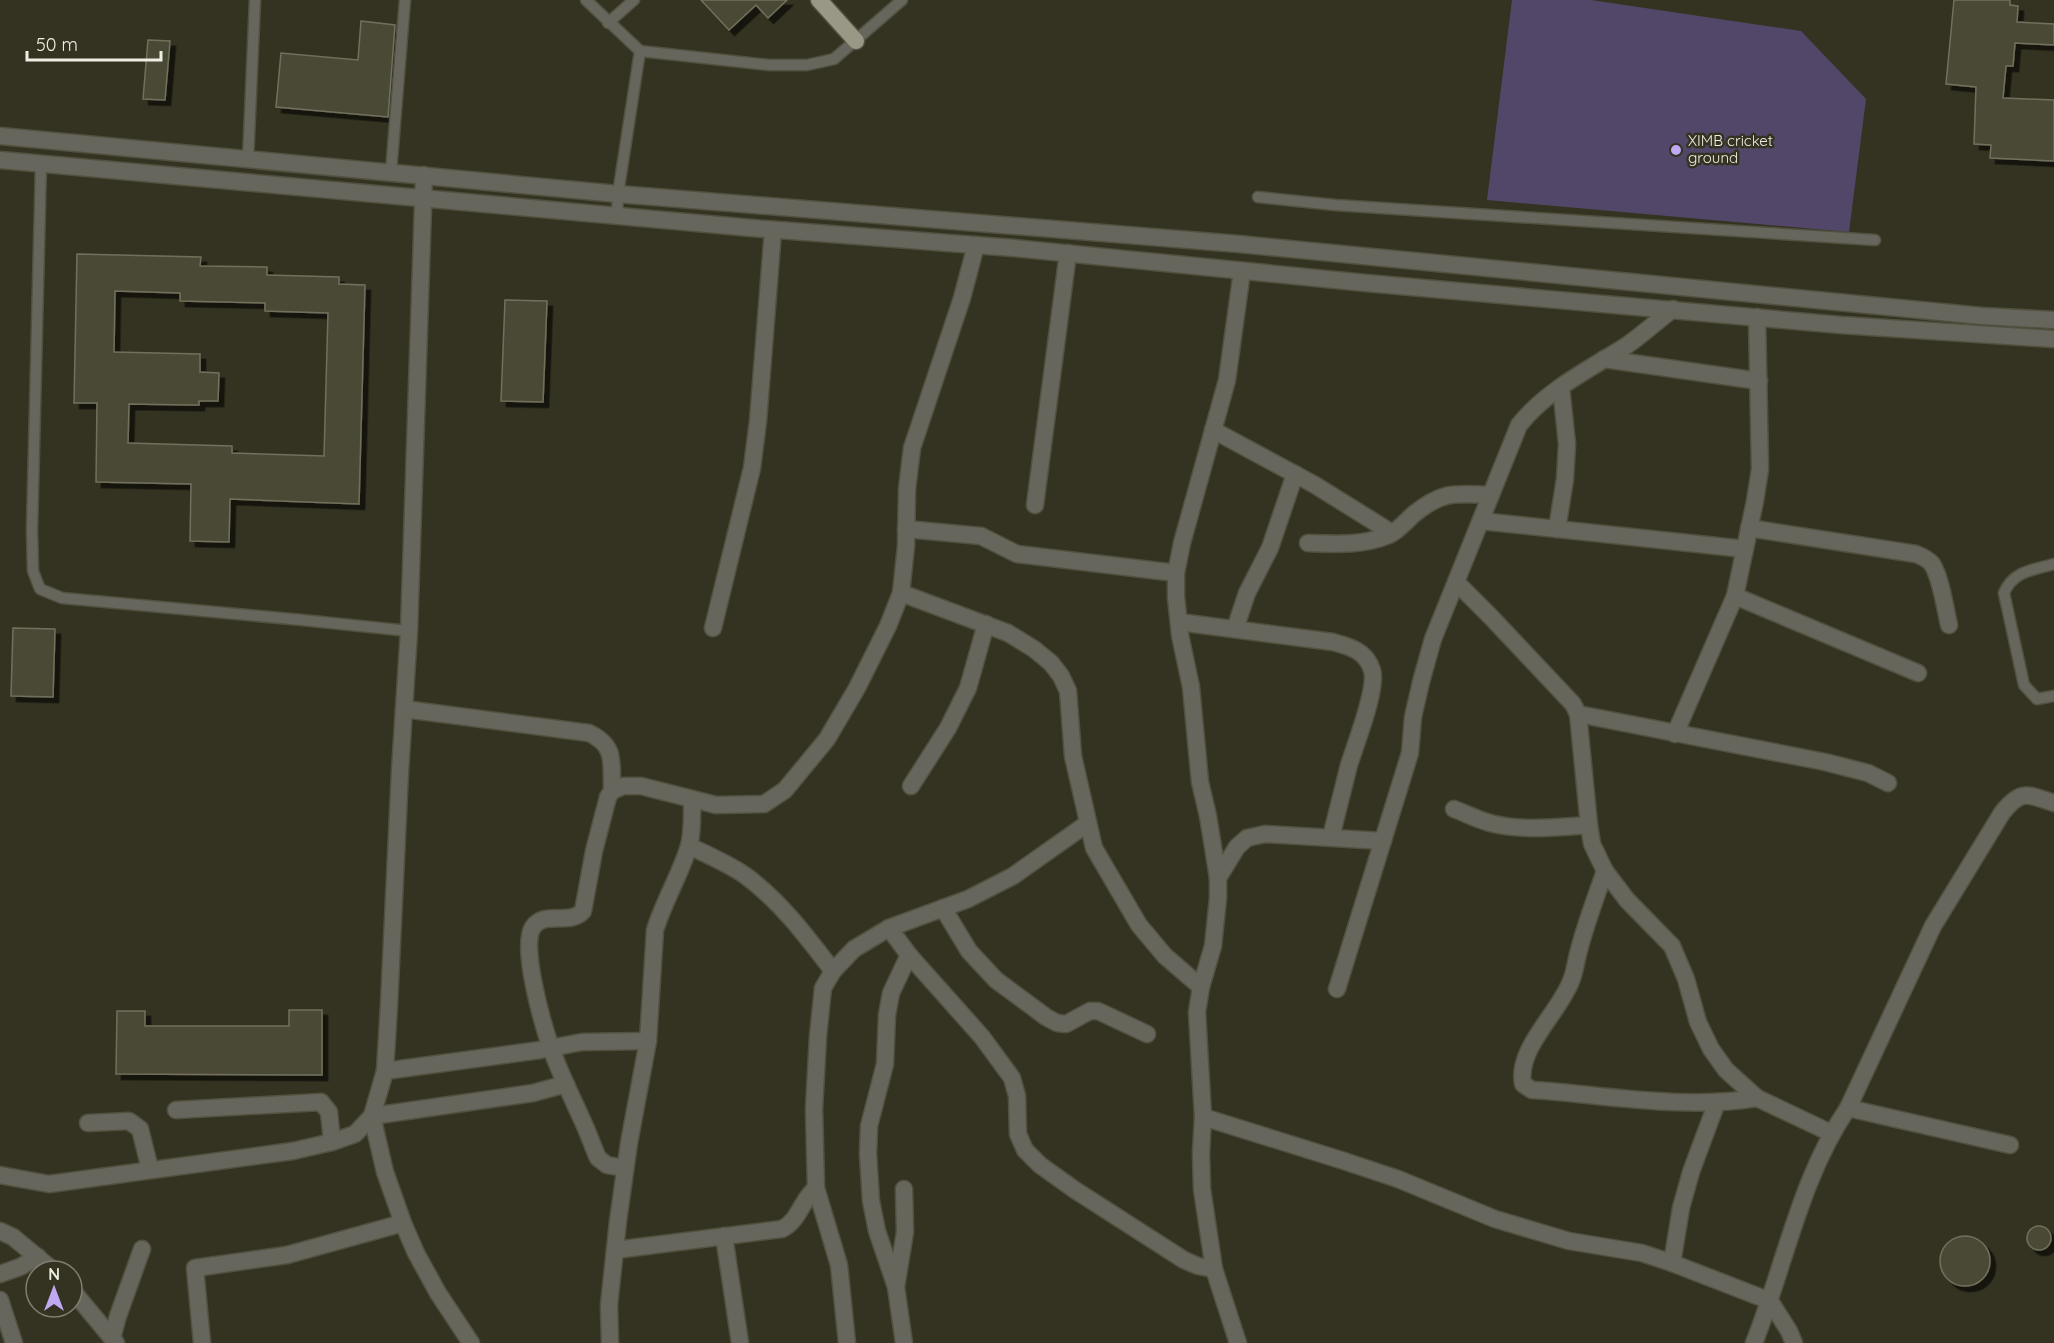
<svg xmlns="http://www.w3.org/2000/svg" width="2054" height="1343" font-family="Quicksand,sans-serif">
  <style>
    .green { fill: #524768 }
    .building { fill: #4a4936; stroke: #72705c; stroke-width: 1.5; fill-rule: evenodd; filter: url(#shadow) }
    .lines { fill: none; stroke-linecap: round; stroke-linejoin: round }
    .service-casing { stroke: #525140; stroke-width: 13 }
    .minor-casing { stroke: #525140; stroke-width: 19 }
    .tertiary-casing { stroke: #525140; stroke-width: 19 }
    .primary-casing { stroke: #525140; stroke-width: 19 }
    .service { stroke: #66665d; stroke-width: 10 }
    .minor { stroke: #66665d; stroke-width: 16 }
    .tertiary { stroke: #66665d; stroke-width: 16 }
    .primary { stroke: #999887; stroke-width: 16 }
    .poi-dot { fill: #c1a8f3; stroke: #343321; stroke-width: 2 }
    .labels { text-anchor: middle; stroke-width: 5; stroke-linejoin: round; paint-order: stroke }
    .poi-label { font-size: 15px; fill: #efeee3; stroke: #343321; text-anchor: start }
  </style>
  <defs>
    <filter id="shadow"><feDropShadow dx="5.5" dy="5.5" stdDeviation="0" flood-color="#0009"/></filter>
  </defs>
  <rect width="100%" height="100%" fill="#343321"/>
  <polygon class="green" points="1512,0 1591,0 1801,31 1866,99 1849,232 1487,200"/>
  <g class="building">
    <polygon points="701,0 787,0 768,18 756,5 729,30"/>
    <polygon points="1954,0 2010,0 2010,5 2018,6 2017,22 2054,24 2054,45 2015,43 2013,66 2006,66 2003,98 2054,100 2054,161 1990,158 1991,145 1974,144 1976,87 1946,84"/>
    <polygon points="361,21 395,25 388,117 276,107 281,53 358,60"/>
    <polygon points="148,40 170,41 165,100 143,99"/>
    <path d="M77,254L201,257L200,266L267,267V275L339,277V284L365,285L359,504L230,499L229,542L190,541L191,484L96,482L97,403H74ZM115,291L180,293V301L265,303V311L328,313L324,456L232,453V446L128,443L129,404L191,405H199V401H218L219,373L200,372V354L114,352Z"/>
    <polygon points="505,300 547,301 543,402 501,401"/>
    <polygon points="13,628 55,629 53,697 11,696"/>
    <polygon points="289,1010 322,1010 322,1075 116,1074 117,1011 145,1011 145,1026 289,1026"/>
    <circle cx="2039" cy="1238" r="12"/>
    <circle cx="1965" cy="1261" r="25"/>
  </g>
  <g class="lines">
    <defs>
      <g id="service">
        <polyline points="586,0 640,51 769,65 807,65 834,59 902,0"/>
        <polyline points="608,23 634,0"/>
        <polyline points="248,160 255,0"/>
        <polyline points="41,164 32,530 33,571 40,589 62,598 302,620 409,631"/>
        <polyline points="391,172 405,0"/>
        <polyline points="1258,197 1335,205 1875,240"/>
        <polyline points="617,215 618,194 640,51"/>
        <path d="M2054,564C2033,570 2013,571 2004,593L2024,685L2037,699L2054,696"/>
      </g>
      <g id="minor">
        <polyline points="424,175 409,631 400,771 389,1005 385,1071 372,1116 385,1172 403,1223 416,1253 438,1293 471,1343"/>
        <polyline points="1604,359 1759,381"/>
        <polyline points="1213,430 1315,485 1392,533"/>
        <polyline points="1035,505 1068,253"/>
        <polyline points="1481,521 1745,549"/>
        <path d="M1749,528L1916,554C1921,556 1928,559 1932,564C1941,578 1945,608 1949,625"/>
        <polyline points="906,529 981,536 1017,554 1176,573"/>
        <polyline points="1557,529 1565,479 1567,444 1561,387"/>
        <path d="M1308,543C1336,544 1362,546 1389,535C1398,531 1406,521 1414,514C1444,490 1454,494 1491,495"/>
        <polyline points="1456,582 1491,617 1573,704 1578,714 1589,825 1592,844 1605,871 1627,900 1672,946 1686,979 1698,1022 1711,1049 1726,1070 1757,1098 1831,1133"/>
        <polyline points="901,593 1008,633 1034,649 1051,663 1061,676 1068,691 1073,756 1094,848 1139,925 1165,956 1201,987"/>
        <polyline points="1735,596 1918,673"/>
        <path d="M1179,622L1333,642C1351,647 1366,651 1372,670C1378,688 1355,745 1349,765C1343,789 1337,813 1331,837"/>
        <polyline points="713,628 752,468 758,421 773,230"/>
        <polyline points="1235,629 1247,593 1270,548 1295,474"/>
        <path d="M404,709L589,733C617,746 611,764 612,791"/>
        <polyline points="1578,714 1825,762 1868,773 1888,783"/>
        <polyline points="1675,734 1735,596 1755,501 1760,469 1757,317"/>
        <polyline points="911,786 948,728 968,688 986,624"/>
        <path d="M1454,809C1467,814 1480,821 1494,824C1524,831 1558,827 1589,825"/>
        <path d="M689,846C708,855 729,864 746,876C781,902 807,937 833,971"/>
        <path d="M1605,871C1596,897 1586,923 1579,950C1576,960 1575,972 1571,981C1559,1013 1516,1049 1523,1084L1532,1090L1548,1091C1616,1097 1689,1109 1757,1098"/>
        <polyline points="1218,878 1208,816 1200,782 1191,687 1180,635 1176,597 1176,573 1182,543 1227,380 1242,271"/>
        <polyline points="943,908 969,951 996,980 1046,1017 1057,1023 1066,1024 1090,1011 1098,1011 1147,1034"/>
        <polyline points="889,928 909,955 982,1037 1012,1078 1017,1096 1018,1134 1025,1150 1040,1165 1075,1190 1184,1260 1198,1266 1214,1269"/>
        <path d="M1337,989L1410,753L1413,717L1421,682L1433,639L1519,425C1547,390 1588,370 1626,346C1642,335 1657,321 1673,309"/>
        <polyline points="385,1071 540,1050 582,1042 648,1041"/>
        <polyline points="1848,1108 2010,1145"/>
        <polyline points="176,1110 321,1102 329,1112 332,1142"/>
        <polyline points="1203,1117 1341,1160 1398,1179 1495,1219 1569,1241 1642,1253 1672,1263 1770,1301 1789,1331 1794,1343"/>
        <polyline points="88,1123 129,1121 140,1129 150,1169"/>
        <path d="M625,1168L607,1165L598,1158C593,1147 589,1135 584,1124C573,1099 560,1074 551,1048C543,1025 520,946 533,927C545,910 570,926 583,911L594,851L608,797L612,791L623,786H641L716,805L764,804L785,790L827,739L857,688L888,626L901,593L906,546L907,489L912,448L962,298L976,245"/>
        <polyline points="0,1175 49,1184 293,1151 332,1142 355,1134 372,1116 533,1093 566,1084"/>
        <polyline points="0,1231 13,1237 54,1271"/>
        <polyline points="724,1236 740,1343"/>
        <path d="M615,1250L782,1229C800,1220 801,1200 816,1188"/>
        <polyline points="1672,1263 1681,1208 1691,1172 1717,1102"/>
        <polyline points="0,1274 20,1267 38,1257"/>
        <polyline points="896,1287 905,1232 904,1189"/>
        <polyline points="72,1290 116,1343"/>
        <polyline points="0,1300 14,1343"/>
        <polyline points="112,1338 118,1316 142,1249"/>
        <polyline points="202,1343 195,1268 287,1255 403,1223"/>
        <path d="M610,1343L609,1305L618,1221L629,1143L648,1041L655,930C664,901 680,875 689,846C693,831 692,814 692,799"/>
        <polyline points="847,1343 839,1265 816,1188 814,1109 818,1036 823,988 833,971 854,949 889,928 968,899 1013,876 1088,823"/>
        <polyline points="904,1343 896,1287 877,1231 871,1201 868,1154 869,1126 885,1064 887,1015 891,993 909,955"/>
        <polyline points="1238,1343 1214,1269 1202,1189 1201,1153 1203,1117 1197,1012 1201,987 1213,946 1218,898 1218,878 1237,847 1247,838 1265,834 1383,841"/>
        <path d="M1754,1343C1785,1265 1800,1178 1848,1108L1933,926L2002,813C2021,789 2027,794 2054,803"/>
      </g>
      <g id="tertiary">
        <polyline points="0,136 618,194 1239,244 1982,316 2054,320"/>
        <polyline points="0,160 752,228 1014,248 1366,283 1841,325 2054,339"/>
      </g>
      <polyline id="primary" points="819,0 856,41"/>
    </defs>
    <use href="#service" class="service-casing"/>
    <use href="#minor" class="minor-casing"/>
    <use href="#tertiary" class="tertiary-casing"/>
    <use href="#primary" class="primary-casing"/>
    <use href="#service" class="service"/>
    <use href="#minor" class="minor"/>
    <use href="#tertiary" class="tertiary"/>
    <use href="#primary" class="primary"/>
  </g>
  <circle class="poi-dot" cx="1676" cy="150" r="6"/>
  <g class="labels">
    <g class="poi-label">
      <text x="1688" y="146">XIMB cricket<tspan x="1688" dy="17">ground</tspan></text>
    </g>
  </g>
  <g transform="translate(54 1289)"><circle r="28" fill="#343321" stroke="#7f7e6f" stroke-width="1.5"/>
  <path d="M0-4.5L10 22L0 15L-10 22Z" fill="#c1a8f3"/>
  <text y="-9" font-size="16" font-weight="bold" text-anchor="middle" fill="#efeee3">N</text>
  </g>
  <path d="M27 51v9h134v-9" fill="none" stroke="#efeee3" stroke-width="3"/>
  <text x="36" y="51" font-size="18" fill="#efeee3" stroke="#343321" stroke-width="4.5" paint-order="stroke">50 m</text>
</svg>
